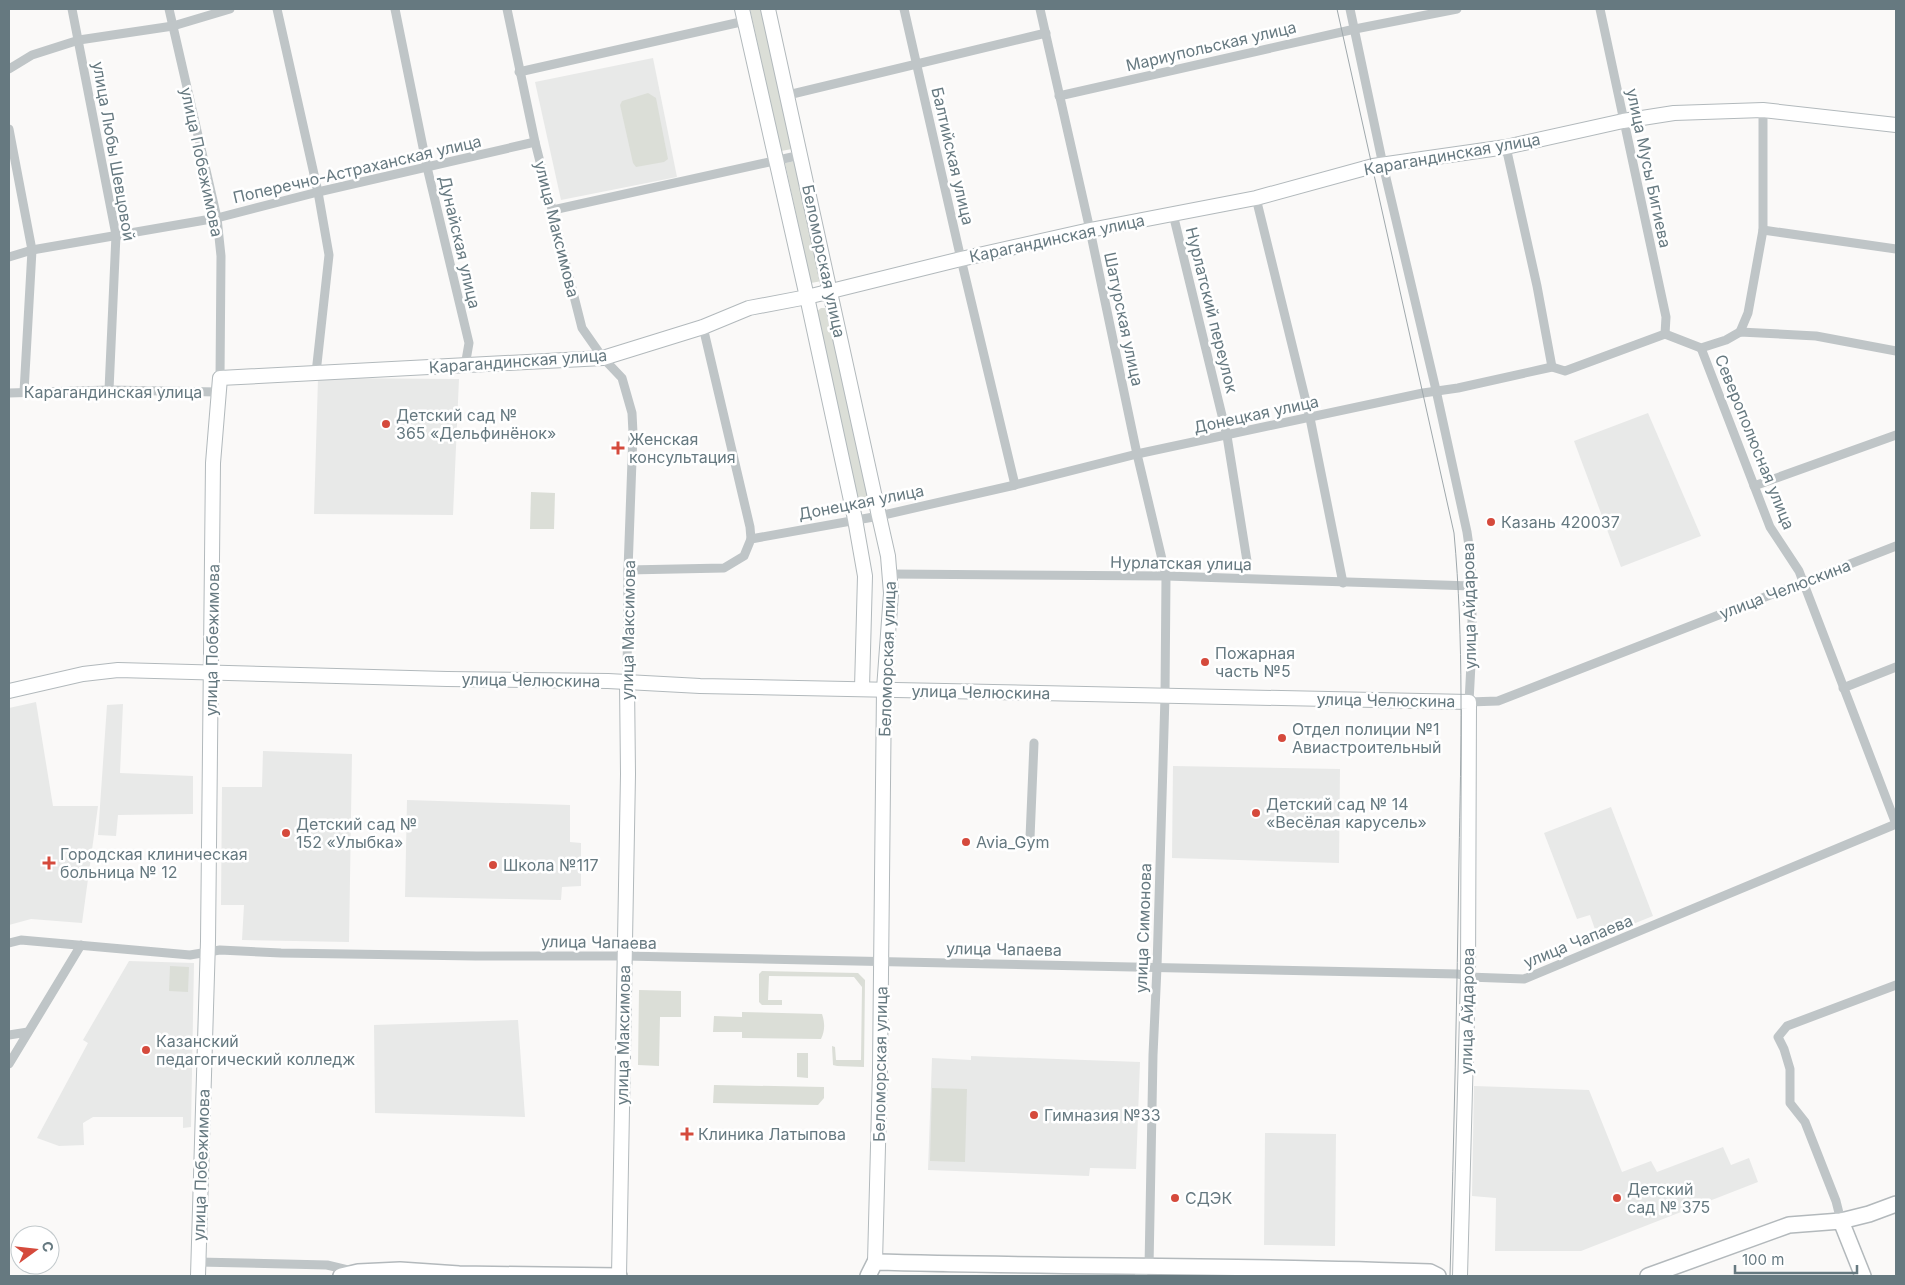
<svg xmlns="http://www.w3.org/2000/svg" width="1905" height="1285" font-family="Inter,sans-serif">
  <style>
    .built { fill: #e8e9e8 }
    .green { fill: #dbded7 }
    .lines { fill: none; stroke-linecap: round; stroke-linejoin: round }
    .secondary-casing { stroke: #b2b9bc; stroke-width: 16 }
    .primary-casing { stroke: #b3b9bc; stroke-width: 18 }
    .street { stroke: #bfc5c7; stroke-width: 9 }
    .secondary { stroke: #fff; stroke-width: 14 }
    .primary { stroke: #fff; stroke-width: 15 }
    .tram { stroke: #9fa8ac; stroke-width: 1 }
    .poi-dot { fill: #d54a3c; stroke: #fff; stroke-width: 2 }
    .labels { text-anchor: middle; stroke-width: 5; stroke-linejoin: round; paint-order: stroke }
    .street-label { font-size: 16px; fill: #667980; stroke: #fff }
    .poi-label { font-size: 16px; fill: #667980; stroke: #fff; text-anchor: start }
  </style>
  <rect width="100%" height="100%" fill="#faf9f8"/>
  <g class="built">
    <polygon points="653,58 677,177 561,200 535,82"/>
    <polygon points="318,378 459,379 453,515 314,514"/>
    <polygon points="1648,413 1701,536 1621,567 1574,441"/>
    <polygon points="36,702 53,806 98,806 82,923 31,919 9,925 9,708"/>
    <polygon points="123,704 120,773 193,776 193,814 118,815 116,836 98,835 107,705"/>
    <polygon points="263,751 352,754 349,942 242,940 244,905 221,905 222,787 262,787"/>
    <polygon points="1173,766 1340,769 1339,863 1172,858"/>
    <polygon points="407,800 570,805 570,842 581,843 581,886 562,887 561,900 405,897"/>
    <polygon points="1611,807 1653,916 1598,938 1590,915 1577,919 1544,833"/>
    <polygon points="129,961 194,963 191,1127 183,1128 183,1117 93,1117 83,1123 84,1145 59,1146 37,1138 88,1043 83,1040"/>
    <polygon points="518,1020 525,1117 375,1113 374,1025"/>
    <polygon points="971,1056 1140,1062 1136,1169 1090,1168 1089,1176 928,1170 932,1058 971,1060"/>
    <polygon points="1474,1086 1589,1090 1622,1172 1651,1161 1657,1172 1723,1147 1731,1165 1749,1158 1758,1182 1581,1251 1495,1251 1496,1198 1472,1196"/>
    <polygon points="1265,1133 1336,1134 1335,1246 1264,1245"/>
  </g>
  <g class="green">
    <polygon points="750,9 761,9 792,149 781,151"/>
    <polygon points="648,93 656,98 668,159 664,162 636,167 633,163 620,105 622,101"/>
    <polygon points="796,161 822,281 811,283 785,163"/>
    <polygon points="821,308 825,308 828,311 871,504 859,507 815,313"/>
    <polygon points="531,492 555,493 554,529 530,529"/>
    <polygon points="170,966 189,967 188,992 169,991"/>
    <polygon points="762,971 858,973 865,980 864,1067 837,1066 833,1065 832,1046 835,1047 836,1060 861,1060 862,987 854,977 769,976 768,1000 782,1000 782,1005 762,1005 759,1002 759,974"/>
    <polygon points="639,990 681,991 681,1017 660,1017 659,1066 638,1065"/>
    <path d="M742,1012L822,1014C825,1023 825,1031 821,1039L742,1038V1032H713L714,1016L742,1017Z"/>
    <polygon points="797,1053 808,1053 808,1078 797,1077"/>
    <polygon points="714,1085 824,1087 824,1098 818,1105 713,1103"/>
    <polygon points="932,1088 967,1089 965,1162 930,1161"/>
  </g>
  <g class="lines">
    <defs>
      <g id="secondary">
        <polyline points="742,9 807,297 855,519 865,576 862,688"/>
        <polyline points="768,9 879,516 888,556 891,593 884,689 880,1069 875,1262"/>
        <polyline points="9,691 83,674 118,670 447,679 608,681 700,686 1469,702 1468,977 1460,1276"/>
        <polyline points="198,1276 208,941 213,463 220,378 603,358 703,327 749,308 807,297 961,259 1090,230 1256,198 1373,166 1506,147 1623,121 1674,113 1763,110 1896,125"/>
        <polyline points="619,1276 628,774 627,682"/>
      </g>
      <g id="primary">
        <polyline points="1841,1221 1863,1276"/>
        <polyline points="341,1276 358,1272 400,1270 459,1274 619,1276"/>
        <path d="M868,1276L875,1262C1060,1267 1245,1265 1430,1272L1438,1276"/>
        <polyline points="1648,1276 1789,1225 1841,1221 1869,1214 1896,1204"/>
      </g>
    </defs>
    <use href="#secondary" class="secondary-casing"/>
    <use href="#primary" class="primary-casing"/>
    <g class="street">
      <polyline points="72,9 116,235 109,390"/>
      <polyline points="169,9 217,218 221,256 220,378"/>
      <polyline points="277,9 318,192 329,255 316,373"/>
      <polyline points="395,9 427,167 469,343 465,366"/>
      <polyline points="507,9 535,142 582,328 603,358 622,378 632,413 633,433 628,570 627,682"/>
      <polyline points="904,9 961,259 1015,485"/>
      <polyline points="1040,9 1090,230 1137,454 1166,576 1165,696 1157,967 1153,1055 1149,1267 1139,1276"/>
      <polyline points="1350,9 1383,165 1436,390 1467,532 1471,560 1472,586 1472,645 1469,702 1498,701 1896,546"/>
      <polyline points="1600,9 1666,317 1665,334"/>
      <polyline points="9,69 32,55 79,40 173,26 230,9"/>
      <polyline points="519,72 745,21"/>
      <polyline points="788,95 1046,33"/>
      <polyline points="1059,96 1355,29 1457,9"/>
      <polyline points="9,129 32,250 24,392"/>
      <polyline points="1506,147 1537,286 1552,367"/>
      <polyline points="1256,198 1310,418 1343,583"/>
      <polyline points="553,210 801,155"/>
      <polyline points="1173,214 1227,436 1247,561"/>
      <polyline points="1763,230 1896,249"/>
      <polyline points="9,257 32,250 217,218 318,192 535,142"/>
      <polyline points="703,327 750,527 751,539"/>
      <polyline points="1740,332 1748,313 1763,230 1763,110"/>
      <polyline points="1701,348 1770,527 1799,571 1896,824"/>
      <polyline points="9,393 109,390 218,392"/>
      <polyline points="1754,486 1896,435"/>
      <polyline points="628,570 724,568 744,556 751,539 879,516 1015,485 1137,454 1423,393 1458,388 1552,367 1565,371 1665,334 1701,348 1726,340 1740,332 1816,336 1896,351"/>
      <polyline points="890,574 1166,576 1472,586"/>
      <polyline points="1843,688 1896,667"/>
      <polyline points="1030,838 1034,743"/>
      <polyline points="9,943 21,940 190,955 220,950 281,953 476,956 625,956 1458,974 1468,977 1524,979 1896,824"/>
      <polyline points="9,1035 28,1032"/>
      <polyline points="9,1064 81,945"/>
      <polyline points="1841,1221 1836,1201 1805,1122 1790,1103 1790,1069 1784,1049 1778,1037 1787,1026 1896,985"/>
      <polyline points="198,1262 327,1265 352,1271"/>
    </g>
    <use href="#secondary" class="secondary"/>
    <use href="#primary" class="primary"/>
    <path class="tram" d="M1337,9L1454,533C1464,641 1461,749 1459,858C1457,997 1454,1137 1450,1276"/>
  </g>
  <g class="poi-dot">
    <circle cx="386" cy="424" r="5"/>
    <path d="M615.5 440.5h5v5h5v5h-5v5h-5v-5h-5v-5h5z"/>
    <circle cx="1491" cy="522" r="5"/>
    <circle cx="1205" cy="662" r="5"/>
    <circle cx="1282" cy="738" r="5"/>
    <circle cx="1256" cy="813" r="5"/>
    <circle cx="286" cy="833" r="5"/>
    <circle cx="966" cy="842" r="5"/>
    <path d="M46.5 855.5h5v5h5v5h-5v5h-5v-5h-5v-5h5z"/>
    <circle cx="493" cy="865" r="5"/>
    <circle cx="146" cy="1050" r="5"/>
    <circle cx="1034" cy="1115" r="5"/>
    <path d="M684.5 1126.5h5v5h5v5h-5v5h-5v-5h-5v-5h5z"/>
    <circle cx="1175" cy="1198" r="5"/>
    <circle cx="1617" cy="1198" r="5"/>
  </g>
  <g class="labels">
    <g class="street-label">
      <text transform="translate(1211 46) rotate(-13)" y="6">Мариупольская улица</text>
      <text transform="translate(114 151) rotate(80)" y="6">улица Любы Шевцовой</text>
      <text transform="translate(1452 154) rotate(-10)" y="6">Карагандинская улица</text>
      <text transform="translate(953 156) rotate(77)" y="6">Балтийская улица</text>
      <text transform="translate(202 162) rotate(78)" y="6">улица Побежимова</text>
      <text transform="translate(1649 168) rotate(78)" y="6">улица Мусы Бигиева</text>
      <text transform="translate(357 169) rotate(-13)" y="6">Поперечно-Астраханская улица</text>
      <text transform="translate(557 229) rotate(76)" y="6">улица Максимова</text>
      <text transform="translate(1057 238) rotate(-12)" y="6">Карагандинская улица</text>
      <text transform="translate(460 242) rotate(77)" y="6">Дунайская улица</text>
      <text transform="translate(824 261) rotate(78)" y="6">Беломорская улица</text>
      <text transform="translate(1212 310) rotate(76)" y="6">Нурлатский переулок</text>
      <text transform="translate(1124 319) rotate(78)" y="6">Шатурская улица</text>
      <text transform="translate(518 361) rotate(-4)" y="6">Карагандинская улица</text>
      <text x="113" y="398">Карагандинская улица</text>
      <text transform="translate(1256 414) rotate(-12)" y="6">Донецкая улица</text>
      <text transform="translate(1755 442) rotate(68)" y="6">Северополюсная улица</text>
      <text transform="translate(861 502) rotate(-11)" y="6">Донецкая улица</text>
      <text transform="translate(1181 563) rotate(1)" y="6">Нурлатская улица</text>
      <text transform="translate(1785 589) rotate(-21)" y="6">улица Челюскина</text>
      <text transform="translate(1469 606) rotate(-91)" y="6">улица Айдарова</text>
      <text transform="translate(628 630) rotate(-89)" y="6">улица Максимова</text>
      <text transform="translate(212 640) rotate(-89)" y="6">улица Побежимова</text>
      <text transform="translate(887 659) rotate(-88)" y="6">Беломорская улица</text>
      <text transform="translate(531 680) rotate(1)" y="6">улица Челюскина</text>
      <text transform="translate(981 692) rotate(1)" y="6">улица Челюскина</text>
      <text transform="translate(1386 700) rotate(1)" y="6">улица Челюскина</text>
      <text transform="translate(1143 928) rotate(-88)" y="6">улица Симонова</text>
      <text transform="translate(1578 941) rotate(-22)" y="6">улица Чапаева</text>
      <text transform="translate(599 942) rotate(1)" y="6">улица Чапаева</text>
      <text transform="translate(1004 949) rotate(1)" y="6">улица Чапаева</text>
      <text transform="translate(1467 1011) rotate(-89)" y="6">улица Айдарова</text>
      <text transform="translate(623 1035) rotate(-89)" y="6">улица Максимова</text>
      <text transform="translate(880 1064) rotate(-89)" y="6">Беломорская улица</text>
      <text transform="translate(201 1165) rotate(-88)" y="6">улица Побежимова</text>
    </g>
    <g class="poi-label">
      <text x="396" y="421">Детский сад №<tspan x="396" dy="18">365 «Дельфинёнок»</tspan></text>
      <text x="629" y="445">Женская<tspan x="629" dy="18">консультация</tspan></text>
      <text x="1501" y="528">Казань 420037</text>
      <text x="1215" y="659">Пожарная<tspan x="1215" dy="18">часть №5</tspan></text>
      <text x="1292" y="735">Отдел полиции №1<tspan x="1292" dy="18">Авиастроительный</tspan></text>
      <text x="1266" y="810">Детский сад № 14<tspan x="1266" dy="18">«Весёлая карусель»</tspan></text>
      <text x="296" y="830">Детский сад №<tspan x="296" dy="18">152 «Улыбка»</tspan></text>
      <text x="976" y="848">Avia_Gym</text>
      <text x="60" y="860">Городская клиническая<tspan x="60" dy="18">больница № 12</tspan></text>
      <text x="503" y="871">Школа №117</text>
      <text x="156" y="1047">Казанский<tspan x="156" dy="18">педагогический колледж</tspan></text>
      <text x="1044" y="1121">Гимназия №33</text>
      <text x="698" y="1140">Клиника Латыпова</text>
      <text x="1627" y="1195">Детский<tspan x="1627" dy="18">сад № 375</tspan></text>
      <text x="1185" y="1204">СДЭК</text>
    </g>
  </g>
  <rect width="1905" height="1285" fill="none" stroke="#667980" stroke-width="20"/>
  <g transform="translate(35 1250) rotate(75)"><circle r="24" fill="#ffffff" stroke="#c2c9cc"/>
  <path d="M0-4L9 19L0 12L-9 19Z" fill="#d54a3c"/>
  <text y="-8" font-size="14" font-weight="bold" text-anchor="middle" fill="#667980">С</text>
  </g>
  <path d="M1735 1265v8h122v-8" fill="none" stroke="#667980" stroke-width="2.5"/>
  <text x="1742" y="1265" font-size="15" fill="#667980" stroke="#ffffff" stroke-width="4" paint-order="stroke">100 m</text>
</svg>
